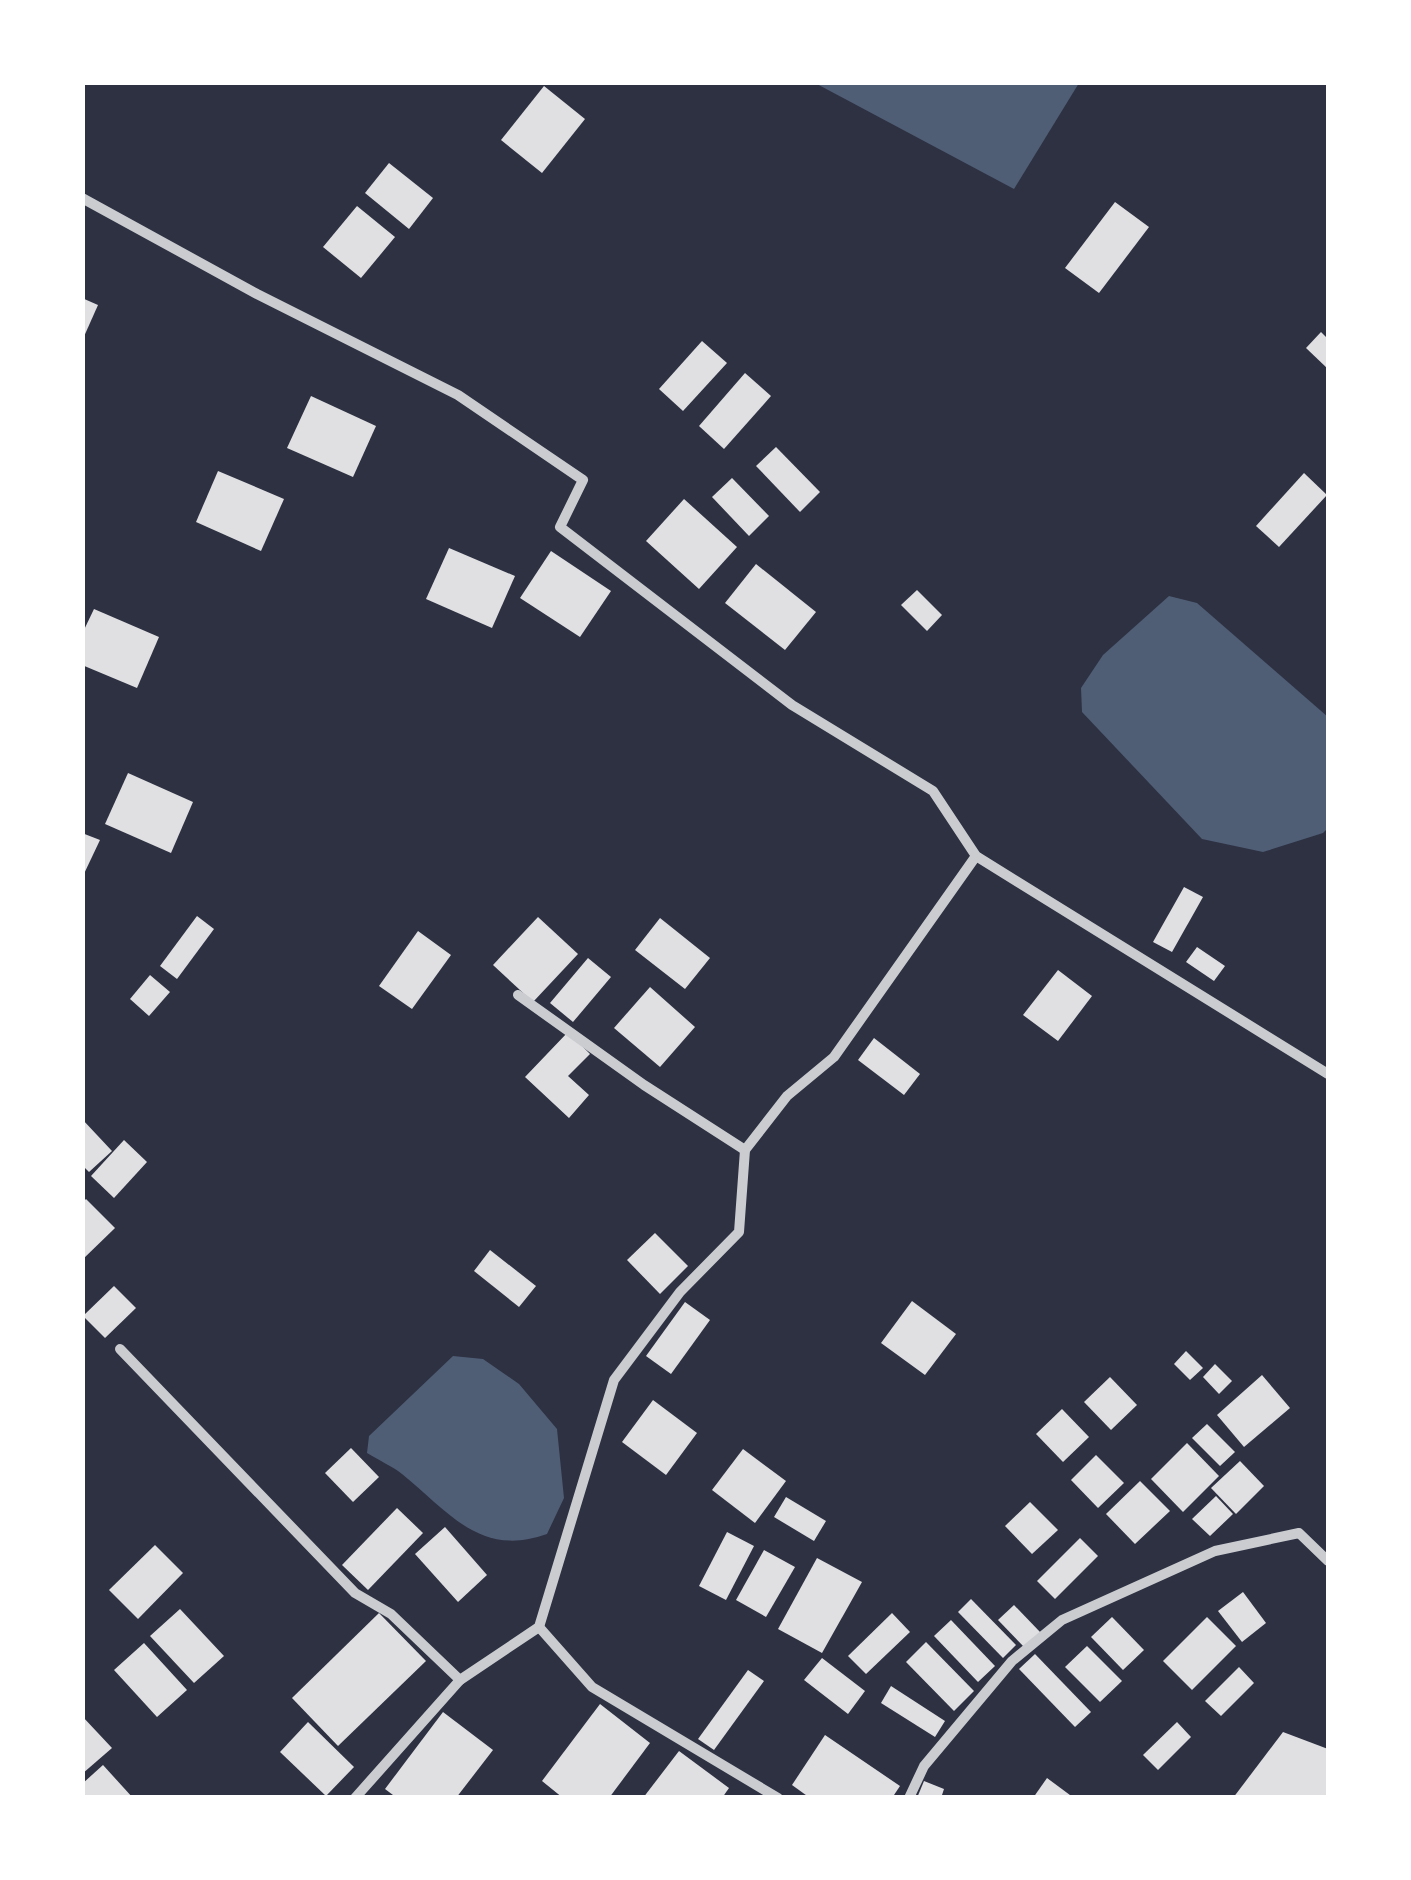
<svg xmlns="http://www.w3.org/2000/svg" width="1411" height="1880" font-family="Rubik,sans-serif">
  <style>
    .water { fill: #4f5d75 }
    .building { fill: #e0e0e3 }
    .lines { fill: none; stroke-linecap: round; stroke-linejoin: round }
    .minor { stroke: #caccd0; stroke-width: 10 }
  </style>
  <rect width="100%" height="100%" fill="#2d3142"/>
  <g class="water">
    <polygon points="815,83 1079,82 1079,83 1014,189"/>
    <polygon points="1169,596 1197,603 1328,717 1328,828 1323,833 1263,852 1202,839 1082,712 1081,688 1103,655"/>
    <path d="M453,1356L483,1359L519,1384L557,1429L564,1498L547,1534C480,1558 449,1512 402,1474C392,1466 378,1460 367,1453L369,1436Z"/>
  </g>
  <g class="building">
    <polygon points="544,86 585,119 542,173 501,140"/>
    <polygon points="389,163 433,198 409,229 365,193"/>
    <polygon points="1115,202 1149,227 1099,293 1065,268"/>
    <polygon points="357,206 395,237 361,278 323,247"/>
    <polygon points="82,298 98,305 82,341"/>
    <polygon points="1321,332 1328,339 1328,369 1306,348"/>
    <polygon points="702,341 727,363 683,411 659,389"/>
    <polygon points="745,373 771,396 724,449 699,426"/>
    <polygon points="311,396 376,426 353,477 287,448"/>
    <polygon points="776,447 820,492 800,512 756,466"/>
    <polygon points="218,471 284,499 261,551 196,522"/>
    <polygon points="1304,473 1327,495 1279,547 1256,526"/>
    <polygon points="732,478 769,516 749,536 712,497"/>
    <polygon points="684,499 737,547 699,589 646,541"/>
    <polygon points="449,548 515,576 492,628 426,599"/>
    <polygon points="551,551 611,591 580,637 520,598"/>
    <polygon points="756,564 816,612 785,650 725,603"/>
    <polygon points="917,590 942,615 927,631 901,605"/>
    <polygon points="94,609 159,637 137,688 82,665 82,634"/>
    <polygon points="128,773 193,802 171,853 105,824"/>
    <polygon points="82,833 100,840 82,878"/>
    <polygon points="1184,887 1203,897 1172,952 1153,942"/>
    <polygon points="197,916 214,929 177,979 160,966"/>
    <polygon points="538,917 578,954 533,1002 493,965"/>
    <polygon points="660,918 710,958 685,989 635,950"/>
    <polygon points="418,931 451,955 412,1009 379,986"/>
    <polygon points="1197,947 1225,966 1214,981 1186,962"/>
    <polygon points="588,958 611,977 573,1022 550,1003"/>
    <polygon points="1058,970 1092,996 1058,1041 1023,1015"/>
    <polygon points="150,975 170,992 149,1016 130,999"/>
    <polygon points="650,987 695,1027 660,1067 614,1028"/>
    <polygon points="568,1032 590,1054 568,1076 589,1095 569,1118 525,1077"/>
    <polygon points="874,1038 920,1074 904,1095 858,1060"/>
    <polygon points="82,1119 112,1151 89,1172 82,1165"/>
    <polygon points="124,1140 147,1162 114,1198 91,1176"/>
    <polygon points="86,1199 115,1228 82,1260 82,1203"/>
    <polygon points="655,1233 688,1266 660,1294 627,1260"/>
    <polygon points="490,1250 536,1286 519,1307 474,1271"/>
    <polygon points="114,1286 136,1308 105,1338 83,1316"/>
    <polygon points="912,1301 956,1334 925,1375 881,1343"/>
    <polygon points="685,1302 710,1320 671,1374 646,1356"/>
    <polygon points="1186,1351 1203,1368 1190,1380 1174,1364"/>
    <polygon points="1215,1364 1232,1381 1219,1394 1203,1377"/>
    <polygon points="1262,1375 1290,1408 1244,1447 1217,1415"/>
    <polygon points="1110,1377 1137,1405 1111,1430 1084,1402"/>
    <polygon points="653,1400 697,1433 666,1475 622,1442"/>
    <polygon points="1062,1409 1089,1437 1063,1462 1036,1434"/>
    <polygon points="1207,1424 1235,1452 1220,1466 1192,1438"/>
    <polygon points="1187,1443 1219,1476 1183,1512 1151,1479"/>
    <polygon points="351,1448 379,1477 353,1502 325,1473"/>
    <polygon points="743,1449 786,1481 755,1523 712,1490"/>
    <polygon points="1096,1455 1124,1483 1098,1508 1071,1480"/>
    <polygon points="1240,1461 1264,1486 1236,1514 1211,1488"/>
    <polygon points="1140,1481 1170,1511 1135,1544 1106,1514"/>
    <polygon points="1216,1496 1233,1514 1210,1536 1192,1519"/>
    <polygon points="786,1497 826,1521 814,1541 774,1517"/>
    <polygon points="1030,1502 1058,1530 1032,1554 1005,1526"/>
    <polygon points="397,1508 423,1533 368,1590 342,1565"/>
    <polygon points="445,1527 487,1575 458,1602 415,1554"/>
    <polygon points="727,1532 754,1546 726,1600 699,1586"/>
    <polygon points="1080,1538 1098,1556 1055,1599 1037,1581"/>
    <polygon points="155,1545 183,1573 138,1619 109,1590"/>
    <polygon points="764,1550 795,1567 766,1617 736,1600"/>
    <polygon points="817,1558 862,1582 822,1653 778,1629"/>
    <polygon points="1243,1592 1266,1623 1242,1642 1218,1611"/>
    <polygon points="971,1599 1016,1645 1003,1658 958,1612"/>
    <polygon points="1014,1605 1041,1633 1025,1648 998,1620"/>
    <polygon points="180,1609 224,1656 194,1683 150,1636"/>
    <polygon points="379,1613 426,1661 338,1746 292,1698"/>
    <polygon points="892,1613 910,1632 866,1674 848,1656"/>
    <polygon points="1112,1617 1144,1650 1123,1670 1091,1637"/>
    <polygon points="1207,1617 1236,1646 1192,1690 1163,1661"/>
    <polygon points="951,1620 995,1666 978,1682 934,1636"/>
    <polygon points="926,1642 974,1691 954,1711 906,1662"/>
    <polygon points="144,1643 187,1690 157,1717 114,1670"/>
    <polygon points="1087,1646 1122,1681 1100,1702 1065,1667"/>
    <polygon points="1035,1654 1091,1712 1075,1727 1019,1669"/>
    <polygon points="822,1658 865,1691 848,1714 804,1680"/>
    <polygon points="1239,1667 1254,1683 1221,1716 1205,1701"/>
    <polygon points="748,1670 764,1681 714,1750 698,1739"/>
    <polygon points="891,1686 945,1721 935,1737 881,1703"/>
    <polygon points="600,1704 650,1743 609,1798 563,1798 542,1781"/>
    <polygon points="443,1712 493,1750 456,1798 397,1798 385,1789"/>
    <polygon points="82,1716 112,1748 82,1774"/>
    <polygon points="308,1722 354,1767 326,1796 280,1752"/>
    <polygon points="1177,1722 1191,1737 1158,1770 1143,1755"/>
    <polygon points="1283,1732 1328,1749 1328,1798 1233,1798"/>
    <polygon points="825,1735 900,1786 892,1798 810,1798 792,1785"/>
    <polygon points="679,1751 729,1788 722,1798 643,1798"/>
    <polygon points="103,1765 133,1798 82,1798 82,1784"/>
    <polygon points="1047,1778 1074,1798 1033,1798"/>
    <polygon points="924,1781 944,1789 941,1798 917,1798"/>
  </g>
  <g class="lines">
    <g class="minor">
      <polyline points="82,198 257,294 458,395 583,480 560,527 792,705 933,791 976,856 1328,1074"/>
      <polyline points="518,995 644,1085 745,1150"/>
      <polyline points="120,1349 355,1593 391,1614 460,1680"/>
      <polyline points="539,1627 592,1687 778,1798"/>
      <polyline points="355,1798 460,1680 539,1627 614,1380 680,1292 739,1232 745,1150 787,1096 834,1057 976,856"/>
      <polyline points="909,1798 924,1766 1012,1661 1062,1620 1215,1551 1299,1533 1328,1561"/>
    </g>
  </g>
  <rect width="1411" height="1880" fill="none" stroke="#ffffff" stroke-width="170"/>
</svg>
